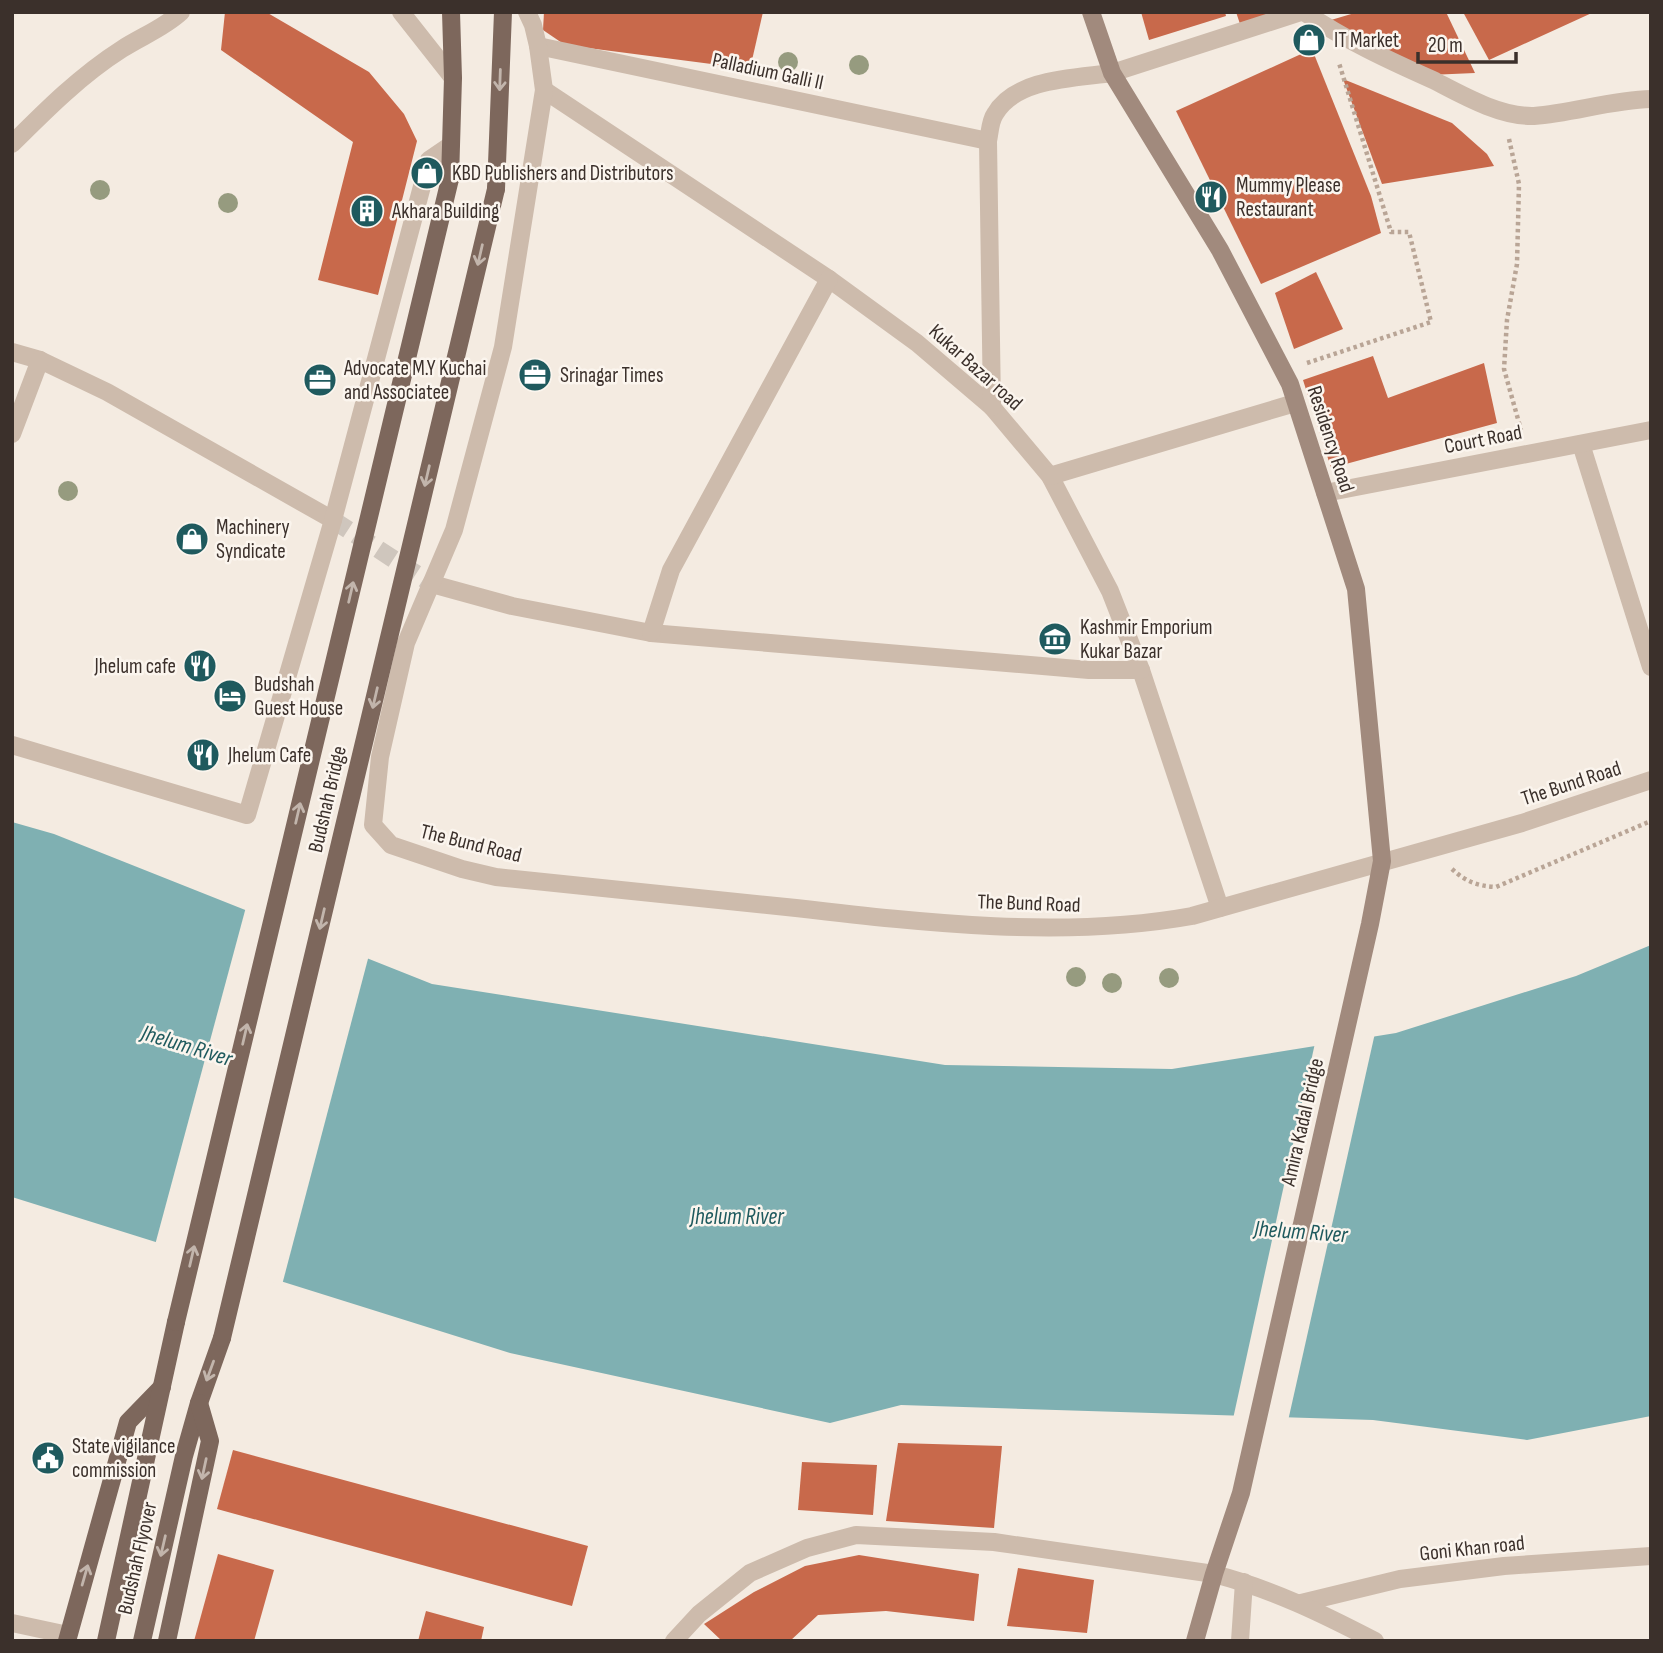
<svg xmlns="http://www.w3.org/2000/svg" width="1663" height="1653" font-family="'Sofia Sans Condensed',sans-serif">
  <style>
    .water { fill: #7fb0b2 }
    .pier { fill: #f4ebe1 }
    .building { fill: #c8694b }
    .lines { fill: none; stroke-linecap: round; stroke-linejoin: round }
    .street-tunnel { stroke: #cfc6bd; stroke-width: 18; stroke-dasharray: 18 9; stroke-linecap: butt }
    .path { stroke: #b9a596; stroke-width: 4.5; stroke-dasharray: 3.5 3.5; stroke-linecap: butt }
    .lane { stroke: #cdbbac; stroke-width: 18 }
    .street { stroke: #cdbbac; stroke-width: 18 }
    .secondary { stroke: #a18a7d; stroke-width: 18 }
    .primary { stroke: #7d675c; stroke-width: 18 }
    .primary-bridge { stroke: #7d675c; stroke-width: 18 }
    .tree { fill: #969b7f }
    .oneway { stroke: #c2b5ac }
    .labels { text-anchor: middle; stroke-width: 5; stroke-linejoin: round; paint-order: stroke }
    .poi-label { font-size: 21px; fill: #3b302b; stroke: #fbf5ee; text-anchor: start }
    .street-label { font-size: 21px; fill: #3b302b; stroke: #fbf5ee }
    .water-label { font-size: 23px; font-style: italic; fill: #1f5a5e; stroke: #fbf5ee }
  </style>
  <rect width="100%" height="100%" fill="#f4ebe1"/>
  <polygon class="water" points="12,822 54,834 432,984 945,1065 1172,1069 1396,1033 1576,976 1651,945 1651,1416 1527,1440 1373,1420 901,1405 830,1423 510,1353 12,1197"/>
  <g class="pier">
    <polygon points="246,907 369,955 282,1285 155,1245"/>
    <polygon points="1375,1033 1288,1421 1233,1419 1315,1043"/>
  </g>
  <g class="building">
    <polygon points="225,12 266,12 369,72 404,114 417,141 378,295 318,280 353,142 221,50"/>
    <polygon points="544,12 763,12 750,69 565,45 543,30"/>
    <polygon points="1141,12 1225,12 1226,16 1149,40"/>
    <polygon points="1236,12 1276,12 1240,24"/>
    <polygon points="1358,12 1446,12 1475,73 1429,75 1331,20"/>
    <polygon points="1463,12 1594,12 1489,60"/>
    <polygon points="1312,49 1371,196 1381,233 1261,284 1176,111"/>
    <polygon points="1343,79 1452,123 1487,154 1494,166 1382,184"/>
    <polygon points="1316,272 1343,329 1294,349 1275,293"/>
    <polygon points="1373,356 1388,398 1484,363 1497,423 1331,468 1303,380"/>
    <polygon points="898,1443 1002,1446 994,1528 886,1521"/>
    <polygon points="233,1450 588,1546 572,1606 217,1509"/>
    <polygon points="802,1462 877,1465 873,1515 798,1510"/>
    <polygon points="218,1554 274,1570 254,1641 194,1641"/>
    <polygon points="859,1555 979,1574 974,1621 886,1611 818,1615 790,1641 722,1641 704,1624 754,1592 805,1566"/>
    <polygon points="1018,1568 1094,1580 1087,1633 1007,1626"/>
    <polygon points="426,1611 484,1627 481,1641 418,1641"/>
  </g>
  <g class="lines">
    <polyline class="street-tunnel" points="333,520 432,584"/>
    <g class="path">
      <polyline points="1509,139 1519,184 1517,264 1507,320 1504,369 1521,430"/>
      <polyline points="1307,363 1431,322 1409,232 1391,232 1339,63"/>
      <path d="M1452,869C1466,882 1478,886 1496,887L1651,821"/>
    </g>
    <g class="lane">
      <polyline points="538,46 988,141"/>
      <polyline points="544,90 829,279 917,343 992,407 1050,476 1110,591 1141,670 1220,908"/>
      <path d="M992,407L988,141C990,132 990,121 995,114C1015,78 1077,78 1112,73"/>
      <polyline points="1581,444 1651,667"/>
      <polyline points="1050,476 1295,403"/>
      <polyline points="432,584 512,606 651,633 1089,670 1141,670"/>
      <polyline points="651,633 671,570 829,279"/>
    </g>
    <g class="street">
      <polyline points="401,12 453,78"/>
      <path d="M527,12L533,25L538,46L544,90L503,347L454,530L406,643L380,757L373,825L391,845L462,869L496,877C596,887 696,897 796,908C925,923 1065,939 1192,916L1522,823L1651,780"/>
      <path d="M1304,12C1345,40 1388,60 1433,80C1462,95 1500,117 1534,116C1573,113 1611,100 1651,99"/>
      <polyline points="1112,73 1301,12"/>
      <path d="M12,144C46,110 81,75 122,49C142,36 164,28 181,12"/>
      <polyline points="12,352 40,360 107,392 333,520"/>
      <polyline points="12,434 40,360"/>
      <polyline points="1325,493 1651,430"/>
      <polyline points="12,745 247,815 333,520 429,160 451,145"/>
      <polyline points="1301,1603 1400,1579 1504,1566 1651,1556"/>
      <polyline points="12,1623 68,1635"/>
      <path d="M674,1641L699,1614L750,1573L807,1548L856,1535L994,1542L1214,1574C1272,1589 1323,1614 1375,1641"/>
      <polyline points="1240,1641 1244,1582"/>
    </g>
    <polyline class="secondary" points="1091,12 1112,73 1220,250 1290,384 1356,589 1382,861 1370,924 1241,1493 1214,1574 1195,1641"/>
    <g class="primary">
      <polyline points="450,179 453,78 451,12"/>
      <polyline points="496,189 503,12"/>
      <polyline points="67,1641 128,1422 162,1387"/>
      <polyline points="106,1641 176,1322"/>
      <polyline points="142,1641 184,1456 199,1403 222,1338"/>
      <polyline points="167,1641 210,1441 199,1403"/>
    </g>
    <g class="primary-bridge">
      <polyline points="176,1322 450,179"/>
      <polyline points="222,1338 496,189"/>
    </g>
  </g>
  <g class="tree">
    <circle cx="788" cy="62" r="10"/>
    <circle cx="859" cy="65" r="10"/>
    <circle cx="100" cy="190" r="10"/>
    <circle cx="228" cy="203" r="10"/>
    <circle cx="68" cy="491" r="10"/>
    <circle cx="1076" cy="977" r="10"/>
    <circle cx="1169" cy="978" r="10"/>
    <circle cx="1112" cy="983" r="10"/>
  </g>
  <defs><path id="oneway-shaft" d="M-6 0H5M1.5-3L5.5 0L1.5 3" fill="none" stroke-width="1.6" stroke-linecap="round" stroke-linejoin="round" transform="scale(1.75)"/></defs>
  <g class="oneway">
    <use href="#oneway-shaft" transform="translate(500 80) rotate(92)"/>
    <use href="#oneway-shaft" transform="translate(480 255) rotate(103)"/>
    <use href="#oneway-shaft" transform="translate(427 476) rotate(103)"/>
    <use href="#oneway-shaft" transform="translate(351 592) rotate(-77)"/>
    <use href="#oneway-shaft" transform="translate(375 698) rotate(103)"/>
    <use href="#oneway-shaft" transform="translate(298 813) rotate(-77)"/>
    <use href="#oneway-shaft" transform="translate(322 919) rotate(103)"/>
    <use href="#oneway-shaft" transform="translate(245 1034) rotate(-77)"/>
    <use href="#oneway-shaft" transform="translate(192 1256) rotate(-77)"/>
    <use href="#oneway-shaft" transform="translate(210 1371) rotate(110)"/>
    <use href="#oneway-shaft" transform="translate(204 1469) rotate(102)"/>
    <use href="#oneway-shaft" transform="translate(163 1546) rotate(103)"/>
    <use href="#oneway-shaft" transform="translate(85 1575) rotate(-74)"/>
  </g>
  <defs>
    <symbol id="shop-disc" viewBox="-11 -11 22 22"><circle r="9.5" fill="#1f5a5e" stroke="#fbf5ee"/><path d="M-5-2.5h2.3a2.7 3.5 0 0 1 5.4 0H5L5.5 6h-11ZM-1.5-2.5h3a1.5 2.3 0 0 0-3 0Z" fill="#fff"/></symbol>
    <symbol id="restaurant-disc" viewBox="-11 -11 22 22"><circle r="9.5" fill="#1f5a5e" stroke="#fbf5ee"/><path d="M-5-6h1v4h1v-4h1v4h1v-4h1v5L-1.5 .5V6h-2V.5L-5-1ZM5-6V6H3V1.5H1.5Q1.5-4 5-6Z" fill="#fff"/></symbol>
    <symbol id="building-disc" viewBox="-11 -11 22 22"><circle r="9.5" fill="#1f5a5e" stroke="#fbf5ee"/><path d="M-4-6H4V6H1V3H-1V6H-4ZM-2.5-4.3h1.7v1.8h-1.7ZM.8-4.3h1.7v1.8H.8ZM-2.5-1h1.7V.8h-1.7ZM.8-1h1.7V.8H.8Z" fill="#fff"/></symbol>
    <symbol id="office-disc" viewBox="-11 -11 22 22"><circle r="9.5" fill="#1f5a5e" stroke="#fbf5ee"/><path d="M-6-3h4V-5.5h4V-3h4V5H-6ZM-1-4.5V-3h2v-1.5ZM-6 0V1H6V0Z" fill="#fff"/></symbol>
    <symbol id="museum-disc" viewBox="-11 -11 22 22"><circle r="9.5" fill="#1f5a5e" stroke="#fbf5ee"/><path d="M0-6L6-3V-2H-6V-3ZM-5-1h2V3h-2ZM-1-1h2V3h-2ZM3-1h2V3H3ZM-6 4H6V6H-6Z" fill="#fff"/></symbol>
    <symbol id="hotel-disc" viewBox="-11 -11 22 22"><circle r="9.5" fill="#1f5a5e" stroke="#fbf5ee"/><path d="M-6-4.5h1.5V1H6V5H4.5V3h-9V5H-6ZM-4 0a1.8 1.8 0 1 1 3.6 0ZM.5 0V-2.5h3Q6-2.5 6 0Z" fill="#fff"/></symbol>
    <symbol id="civic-disc" viewBox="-11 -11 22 22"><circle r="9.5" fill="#1f5a5e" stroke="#fbf5ee"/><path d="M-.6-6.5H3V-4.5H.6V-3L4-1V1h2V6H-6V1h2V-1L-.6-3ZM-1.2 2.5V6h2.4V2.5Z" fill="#fff"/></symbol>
  </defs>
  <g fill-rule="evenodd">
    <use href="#shop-disc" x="1290" y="21" width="38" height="38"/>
    <use href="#shop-disc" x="408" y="154" width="38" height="38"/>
    <use href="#restaurant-disc" x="1192" y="178" width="38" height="38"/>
    <use href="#building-disc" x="348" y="192" width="38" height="38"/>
    <use href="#office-disc" x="516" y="356" width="38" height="38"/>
    <use href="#office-disc" x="301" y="361" width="38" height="38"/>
    <use href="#shop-disc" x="173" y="520" width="38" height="38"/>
    <use href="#museum-disc" x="1036" y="620" width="38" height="38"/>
    <use href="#restaurant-disc" x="181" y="647" width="38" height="38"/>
    <use href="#hotel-disc" x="211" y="677" width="38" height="38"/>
    <use href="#restaurant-disc" x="184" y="736" width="38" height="38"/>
    <use href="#civic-disc" x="29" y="1439" width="38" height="38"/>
  </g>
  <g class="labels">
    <g class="poi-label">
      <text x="1334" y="47">IT Market</text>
      <text x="452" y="180">KBD Publishers and Distributors</text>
      <text x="1236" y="192">Mummy Please<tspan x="1236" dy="24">Restaurant</tspan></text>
      <text x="392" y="218">Akhara Building</text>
      <text x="344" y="375">Advocate M.Y Kuchai<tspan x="344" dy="24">and Associatee</tspan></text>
      <text x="560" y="382">Srinagar Times</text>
      <text x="216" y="534">Machinery<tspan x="216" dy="24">Syndicate</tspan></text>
      <text x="1080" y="634">Kashmir Emporium<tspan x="1080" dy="24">Kukar Bazar</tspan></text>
      <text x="176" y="673" text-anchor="end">Jhelum cafe</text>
      <text x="254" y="691">Budshah<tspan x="254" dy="24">Guest House</tspan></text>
      <text x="228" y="762">Jhelum Cafe</text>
      <text x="72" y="1453">State vigilance<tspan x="72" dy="24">commission</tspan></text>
    </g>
    <g class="street-label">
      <text transform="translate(768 71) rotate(12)" y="7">Palladium Galli II</text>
      <text transform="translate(976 367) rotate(42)" y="7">Kukar Bazar road</text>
      <text transform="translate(1331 439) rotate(72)" y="7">Residency Road</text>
      <text transform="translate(1483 439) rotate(-11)" y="7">Court Road</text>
      <text transform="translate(1571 783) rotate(-18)" y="7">The Bund Road</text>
      <text transform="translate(327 799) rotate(-77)" y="7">Budshah Bridge</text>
      <text transform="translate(471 843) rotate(14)" y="7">The Bund Road</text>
      <text transform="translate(1029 903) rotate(2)" y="7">The Bund Road</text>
      <text transform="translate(1302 1122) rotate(-77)" y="7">Amira Kadal Bridge</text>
      <text transform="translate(1472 1548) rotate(-6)" y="7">Goni Khan road</text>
      <text transform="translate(137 1558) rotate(-77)" y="7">Budshah Flyover</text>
    </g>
    <g class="water-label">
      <text transform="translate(187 1045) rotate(17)" y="8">Jhelum River</text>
      <text x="737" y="1224">Jhelum River</text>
      <text transform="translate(1301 1231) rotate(4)" y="8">Jhelum River</text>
    </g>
  </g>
  <rect width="1663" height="1653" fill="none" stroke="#3b302b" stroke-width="28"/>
  <path d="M1418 52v10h98v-10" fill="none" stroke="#3b302b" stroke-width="3.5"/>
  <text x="1428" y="52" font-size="21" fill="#3b302b" stroke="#fbf5ee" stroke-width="5" paint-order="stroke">20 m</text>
</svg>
